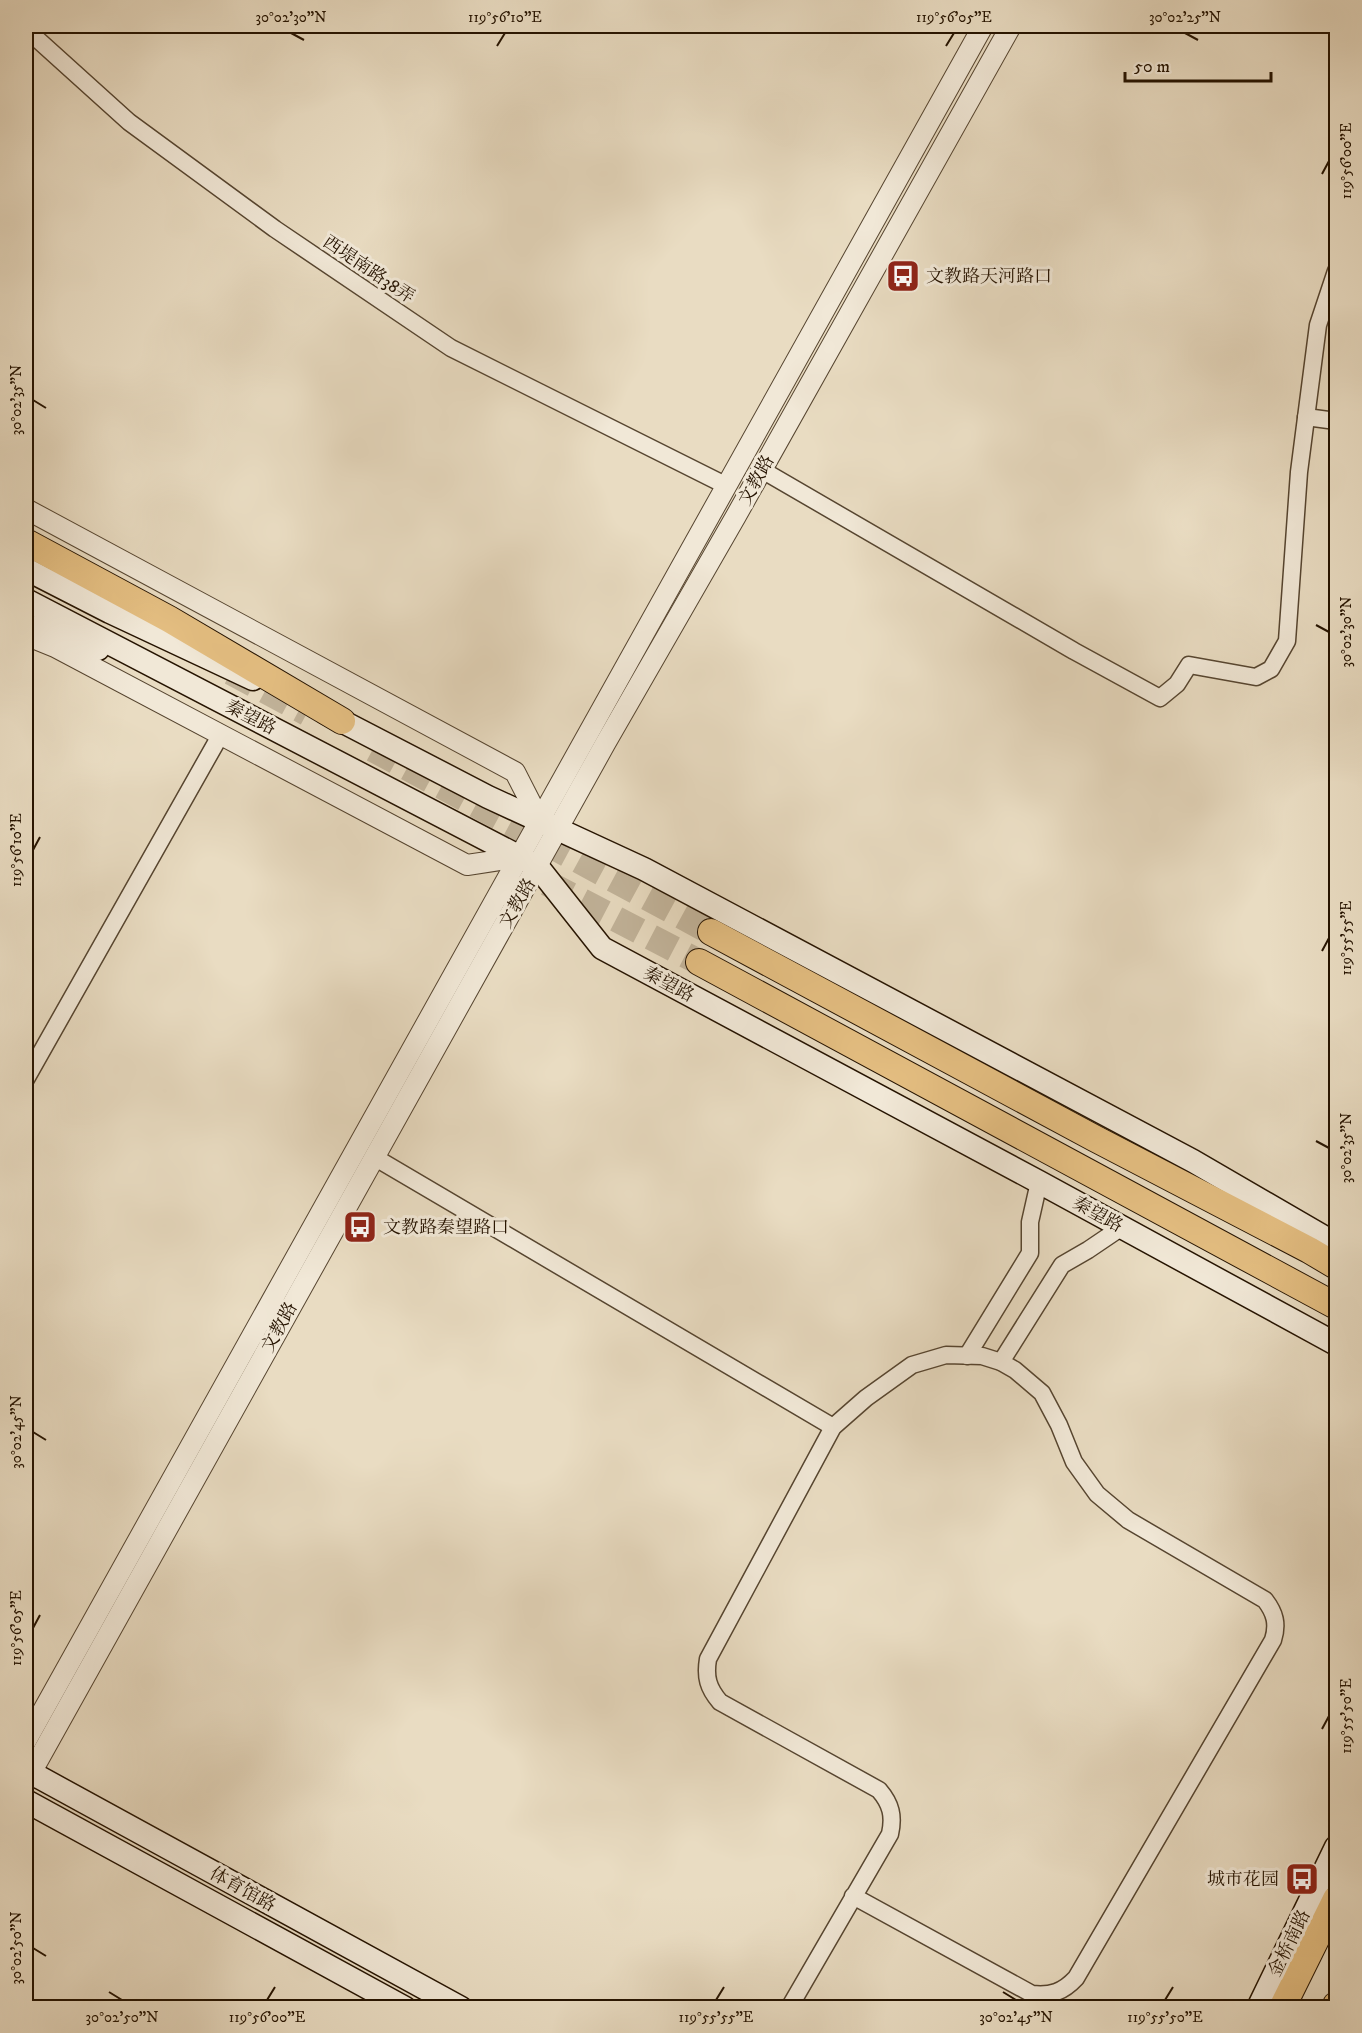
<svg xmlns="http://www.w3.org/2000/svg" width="1362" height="2033" font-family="'IM FELL DW Pica','Noto Serif SC',serif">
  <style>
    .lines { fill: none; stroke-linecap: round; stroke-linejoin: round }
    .primary-tunnel { stroke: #c2b49b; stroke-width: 26; stroke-dasharray: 26 13; stroke-linecap: butt }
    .minor-casing { stroke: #564530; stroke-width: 19 }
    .tertiary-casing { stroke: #564530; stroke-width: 22 }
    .secondary-casing { stroke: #251300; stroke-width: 25 }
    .primary-casing { stroke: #251300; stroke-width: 28 }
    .minor { stroke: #f1e8d7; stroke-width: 16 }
    .tertiary { stroke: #f1e8d7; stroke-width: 20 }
    .secondary { stroke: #f1e8d7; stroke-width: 22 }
    .primary { stroke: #e4be81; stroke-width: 26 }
    .ticks { fill: none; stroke: #251300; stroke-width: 2 }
    .labels { text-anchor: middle; stroke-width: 6; stroke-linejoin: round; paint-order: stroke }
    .street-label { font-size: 18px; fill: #251300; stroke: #f1e8d7 }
    .poi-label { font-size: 18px; fill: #251300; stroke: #f1e8d7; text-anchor: start }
    .neatline { fill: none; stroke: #251300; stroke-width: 2 }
    .ticks-label { font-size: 15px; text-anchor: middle; fill: #251300 }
  </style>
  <rect width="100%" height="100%" fill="#e9dcc2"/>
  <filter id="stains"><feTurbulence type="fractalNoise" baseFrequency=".00333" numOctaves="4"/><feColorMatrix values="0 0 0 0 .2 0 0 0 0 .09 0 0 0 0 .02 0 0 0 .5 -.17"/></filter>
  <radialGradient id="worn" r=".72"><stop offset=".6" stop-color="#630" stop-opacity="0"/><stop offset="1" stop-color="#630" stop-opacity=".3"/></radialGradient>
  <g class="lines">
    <g class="primary-tunnel">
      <polyline points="231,672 307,713"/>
      <polyline points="373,749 711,932"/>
      <polyline points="547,883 699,962"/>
    </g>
    <defs>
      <g id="minor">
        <polyline points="26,29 129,122 275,229 451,348 727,486"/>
        <polyline points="1306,417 1336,421"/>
        <polyline points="762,470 1074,651 1160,698 1177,684 1189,665 1256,677 1271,669 1287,641 1299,472 1318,325 1336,271"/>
        <polyline points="26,1079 221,734"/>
        <polyline points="374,1157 833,1427"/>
        <polyline points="967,1356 1030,1253 1030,1222 1039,1182"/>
        <polyline points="1001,1362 1062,1265 1088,1250 1122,1227"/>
        <path d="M789,2008L890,1834C894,1816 891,1804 879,1790L720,1702C708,1688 705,1677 708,1659L833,1427L866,1398L912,1365L946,1355L982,1356L1001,1362L1015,1370L1042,1393L1059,1425L1074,1462L1097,1494L1128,1520L1265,1600C1275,1613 1278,1624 1273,1640L1076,1978C1063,1992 1051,1996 1032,1994L853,1896"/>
      </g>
      <g id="tertiary">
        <polyline points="26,509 515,772 540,821"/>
        <polyline points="28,636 55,647 467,865 520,857"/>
        <polyline points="26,1741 983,26"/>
        <polyline points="26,1782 605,744 736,516 1011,26"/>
      </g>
      <g id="secondary">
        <polyline points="26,569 110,612 253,679"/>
        <polyline points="26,600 520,857 538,867 602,948 1039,1182 1336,1344"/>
        <polyline points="26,625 98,649"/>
        <polyline points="326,713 488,797 644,869 1193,1161 1336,1244"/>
        <polyline points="26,1770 461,2008"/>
        <polyline points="26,1801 405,2008"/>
        <polyline points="1258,2008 1336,1847"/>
      </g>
      <g id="primary">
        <polyline points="26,542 169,619 342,721"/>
        <polyline points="711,932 1094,1138 1309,1250 1336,1266"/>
        <polyline points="699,962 1336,1306"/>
        <polyline points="1282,2008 1336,1899"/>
        <polyline points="1335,2008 1336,2005"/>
      </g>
    </defs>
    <use href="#minor" class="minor-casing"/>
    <use href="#tertiary" class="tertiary-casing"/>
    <use href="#secondary" class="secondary-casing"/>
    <use href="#primary" class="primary-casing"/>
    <use href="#minor" class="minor"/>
    <use href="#tertiary" class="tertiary"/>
    <use href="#secondary" class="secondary"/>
    <use href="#primary" class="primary"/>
  </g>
  <path class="ticks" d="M291,33L304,40M1185,33L1198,40M497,46L505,33M946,46L954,33M1322,174L1329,161M33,400L46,408M1316,625L1329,632M33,850L40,837M1322,951L1329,938M1316,1141L1329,1148M33,1432L46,1440M33,1628L40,1615M1322,1729L1329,1716M33,1948L46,1956M109,1992L122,2000M1003,1992L1016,2000M267,2000L275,1987M716,2000L724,1987M1165,2000L1173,1987"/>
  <defs>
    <symbol id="bus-square" viewBox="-11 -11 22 22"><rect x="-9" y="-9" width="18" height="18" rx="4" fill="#8f2418" stroke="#f1e8d7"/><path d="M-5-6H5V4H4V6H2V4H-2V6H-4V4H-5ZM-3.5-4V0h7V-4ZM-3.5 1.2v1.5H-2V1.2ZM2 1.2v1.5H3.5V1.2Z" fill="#fff"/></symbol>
  </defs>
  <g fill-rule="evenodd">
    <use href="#bus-square" x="884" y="257" width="38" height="38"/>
    <use href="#bus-square" x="341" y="1208" width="38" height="38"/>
    <use href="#bus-square" x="1283" y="1860" width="38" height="38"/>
  </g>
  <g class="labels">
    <g class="street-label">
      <text transform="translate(369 269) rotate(34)" y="6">西堤南路38弄</text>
      <text transform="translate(756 480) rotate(-61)" y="6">文教路</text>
      <text transform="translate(251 717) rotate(27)" y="6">秦望路</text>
      <text transform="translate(517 903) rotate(-60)" y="6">文教路</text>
      <text transform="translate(669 984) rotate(28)" y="6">秦望路</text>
      <text transform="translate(1098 1214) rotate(29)" y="6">秦望路</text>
      <text transform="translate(279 1327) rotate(-61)" y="6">文教路</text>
      <text transform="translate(243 1889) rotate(29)" y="6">体育馆路</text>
      <text transform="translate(1289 1943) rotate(-64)" y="6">金桥南路</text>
    </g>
    <g class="poi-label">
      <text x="926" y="282">文教路天河路口</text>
      <text x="383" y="1233">文教路秦望路口</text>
      <text x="1279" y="1885" text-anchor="end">城市花园</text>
    </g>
  </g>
  <rect width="1362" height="2033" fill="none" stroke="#e9dcc2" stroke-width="66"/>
  <path d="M1125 72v9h146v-9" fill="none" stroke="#251300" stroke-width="3"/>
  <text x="1134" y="72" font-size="18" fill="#251300" stroke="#f1e8d7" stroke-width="4.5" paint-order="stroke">50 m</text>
  <rect x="33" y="33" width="1296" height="1967" class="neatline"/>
  <g class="ticks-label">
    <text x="291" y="22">30°02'30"N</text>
    <text x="505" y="22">119°56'10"E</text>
    <text x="954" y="22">119°56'05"E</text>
    <text x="1185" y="22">30°02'25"N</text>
    <text transform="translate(1346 161) rotate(-90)" y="5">119°56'00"E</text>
    <text transform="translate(16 400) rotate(-90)" y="5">30°02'35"N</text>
    <text transform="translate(1346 632) rotate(-90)" y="5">30°02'30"N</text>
    <text transform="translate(16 850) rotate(-90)" y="5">119°56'10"E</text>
    <text transform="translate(1346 938) rotate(-90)" y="5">119°55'55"E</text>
    <text transform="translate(1346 1148) rotate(-90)" y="5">30°02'35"N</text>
    <text transform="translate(16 1432) rotate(-90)" y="5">30°02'45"N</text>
    <text transform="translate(16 1628) rotate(-90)" y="5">119°56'05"E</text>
    <text transform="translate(1346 1716) rotate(-90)" y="5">119°55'50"E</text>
    <text transform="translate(16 1948) rotate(-90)" y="5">30°02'50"N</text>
    <text x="122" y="2022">30°02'50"N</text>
    <text x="267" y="2022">119°56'00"E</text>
    <text x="716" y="2022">119°55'55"E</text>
    <text x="1016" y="2022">30°02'45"N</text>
    <text x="1165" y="2022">119°55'50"E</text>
  </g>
  <rect width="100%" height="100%" filter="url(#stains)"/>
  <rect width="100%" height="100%" fill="url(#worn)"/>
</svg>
